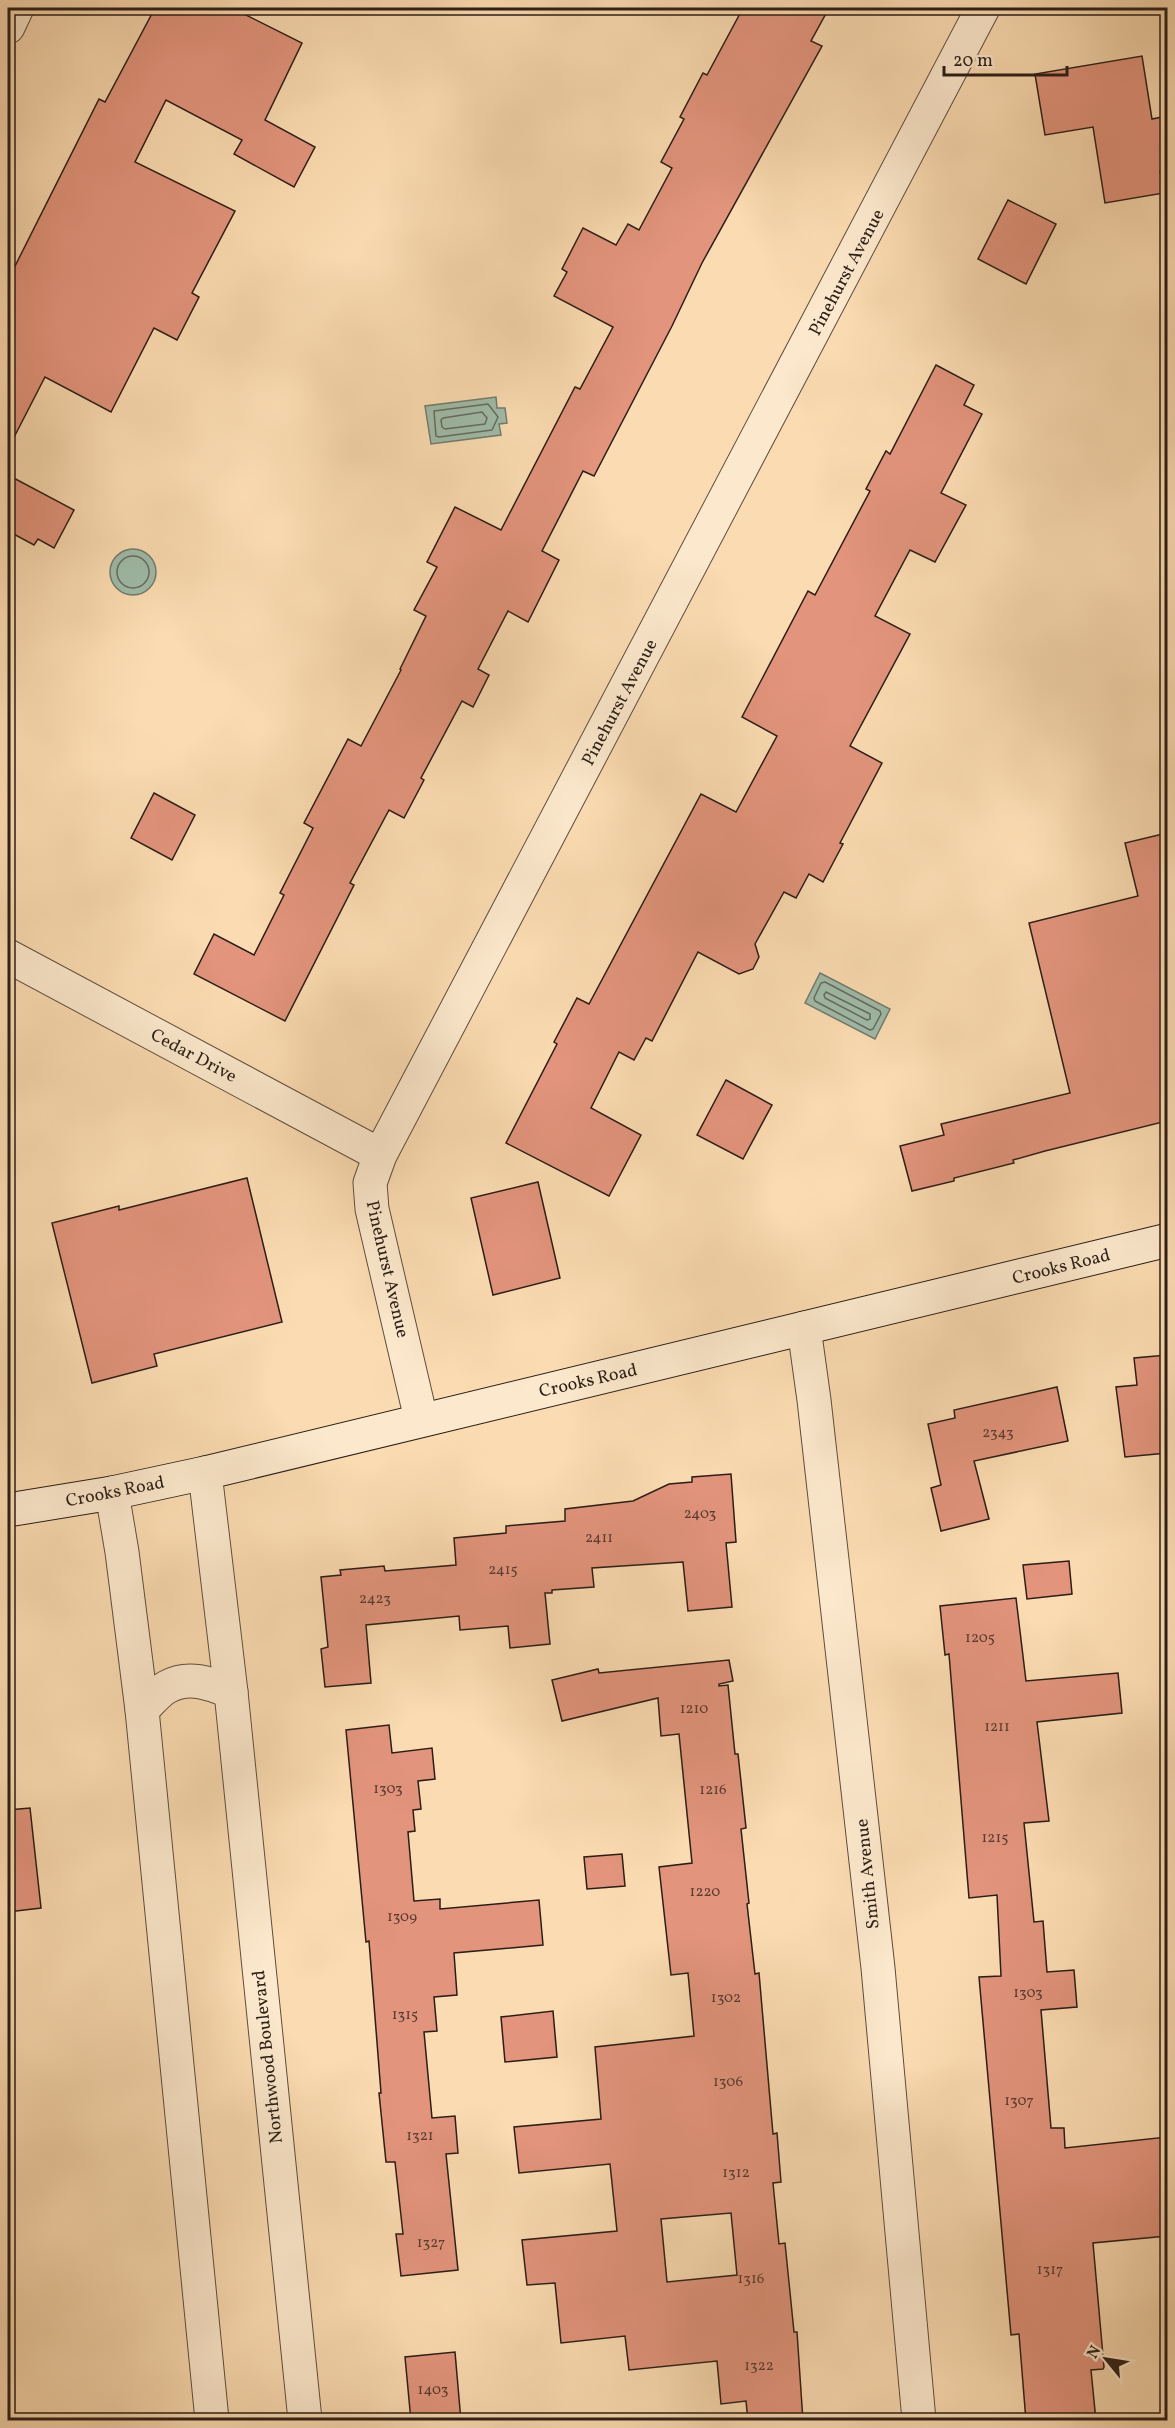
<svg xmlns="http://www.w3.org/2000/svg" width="1175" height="2428" font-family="Vollkorn,serif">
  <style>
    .water { fill: #9fbba8; stroke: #707c6e; stroke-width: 1.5 }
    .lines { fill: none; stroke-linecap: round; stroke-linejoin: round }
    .shore { stroke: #646c60; stroke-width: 1.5 }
    .building { fill: #e2947c; stroke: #2a1e17; stroke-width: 1.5; fill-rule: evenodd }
    .minor-casing { stroke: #5e4d3e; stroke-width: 35 }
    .secondary-casing { stroke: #2a1e17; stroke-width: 35 }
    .minor { stroke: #fce8cc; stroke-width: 33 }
    .secondary { stroke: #fce8cc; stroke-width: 33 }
    .labels { text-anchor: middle; stroke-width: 6; stroke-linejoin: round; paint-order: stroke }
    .number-label { font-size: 15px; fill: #583c30 }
    .street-label { font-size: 18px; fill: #2a1e17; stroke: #fce8cc }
  </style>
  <rect width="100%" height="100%" fill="#fbdbb1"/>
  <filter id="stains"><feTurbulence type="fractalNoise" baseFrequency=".00333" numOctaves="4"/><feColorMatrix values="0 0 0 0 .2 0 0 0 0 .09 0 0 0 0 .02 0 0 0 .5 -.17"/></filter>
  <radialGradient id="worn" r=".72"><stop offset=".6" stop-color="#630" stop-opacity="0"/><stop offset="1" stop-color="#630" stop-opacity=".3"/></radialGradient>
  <g class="water">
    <polygon points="496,397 497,408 505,408 507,423 499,424 501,435 431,444 425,406"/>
    <circle cx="133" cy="572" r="23"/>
    <polygon points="820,973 890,1009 875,1039 805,1003"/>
  </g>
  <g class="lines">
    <g class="shore">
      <polygon points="488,404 498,417 492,430 439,437 436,436 434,411"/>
      <polygon points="482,412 487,418 485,424 445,429 442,427 441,420 443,418"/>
      <circle cx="133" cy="572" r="16"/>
      <polygon points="825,982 880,1011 881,1014 873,1029 870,1030 815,1001 814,998 821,983"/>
      <polygon points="826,992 870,1014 870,1019 867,1020 825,998 824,995"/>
    </g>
  </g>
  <g class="building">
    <polygon points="155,8 232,8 302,43 265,120 315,147 294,187 234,154 242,140 166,100 135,162 235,211 192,293 199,297 177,340 154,328 111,412 45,377 8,449 8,280 99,99 105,102"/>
    <polygon points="743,8 829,8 811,41 822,46 702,263 672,326 594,476 583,471 542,551 559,560 528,622 508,611 478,669 489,675 473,707 462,701 421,778 424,780 404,818 389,810 350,883 354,885 285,1021 194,974 214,934 254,955 284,895 280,893 313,828 304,823 348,739 361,746 401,670 400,669 426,616 414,610 437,567 427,562 455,507 501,530 575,387 580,389 613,327 554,296 567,272 562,269 583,228 616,245 628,224 639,230 672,168 661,162 684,119 680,117 703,73 707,75"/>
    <polygon points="1142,56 1152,119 1167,116 1167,170 1160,171 1164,193 1105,203 1093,127 1045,135 1035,74"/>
    <polygon points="1008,200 1056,224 1026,284 978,259"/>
    <polygon points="936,365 974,385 964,405 982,414 941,493 966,505 935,562 910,550 875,616 910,634 850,746 882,763 840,843 843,844 823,882 809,874 796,898 784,892 755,944 759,957 753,969 739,974 698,952 652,1041 646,1038 634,1060 619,1052 591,1108 641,1135 609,1196 506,1143 557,1044 554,1042 577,998 589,1004 701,794 736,812 777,736 742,717 808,591 815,595 870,491 866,489 886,451 890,454"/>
    <polygon points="8,475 74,510 54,548 38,539 34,545 8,531"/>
    <polygon points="154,793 195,815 172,860 131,838"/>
    <polygon points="1167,833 1167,1121 1045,1151 1013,1160 1014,1163 954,1178 954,1181 912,1191 900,1146 944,1135 941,1124 1070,1093 1029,923 1138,896 1125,843"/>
    <polygon points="726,1080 772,1105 743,1159 697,1135"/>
    <polygon points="247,1178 282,1322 154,1354 157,1366 92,1383 52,1223 119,1206 119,1210"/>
    <polygon points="538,1182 560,1278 493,1295 471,1198"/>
    <polygon points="1167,1355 1167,1393 1163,1394 1167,1453 1125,1457 1116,1387 1137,1385 1134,1358"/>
    <polygon points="1057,1387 1068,1441 974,1461 989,1519 941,1531 931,1488 941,1485 928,1424 955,1418 954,1410"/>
    <polygon points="731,1474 736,1542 726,1543 732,1607 688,1611 683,1562 592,1568 594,1587 552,1590 552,1593 545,1593 550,1644 510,1648 508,1626 460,1630 459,1616 366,1625 371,1683 325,1687 321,1649 328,1647 321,1577 341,1575 340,1570 384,1566 385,1571 456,1565 454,1538 506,1533 506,1526 565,1521 565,1509 633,1501 669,1484 692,1482 692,1477"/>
    <polygon points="1069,1561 1072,1594 1027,1599 1023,1565"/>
    <polygon points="1016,1598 1026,1681 1118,1673 1122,1713 1037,1722 1049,1821 1024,1823 1034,1922 1043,1921 1047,1972 1074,1970 1077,2007 1041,2010 1051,2128 1064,2128 1065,2148 1167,2137 1167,2236 1093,2243 1104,2367 1103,2369 1091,2370 1096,2421 1026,2421 1019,2334 1011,2335 979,1977 1001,1976 997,1895 969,1898 949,1654 945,1655 940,1606"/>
    <path d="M729,1660L733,1681L719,1684V1686L728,1685L735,1754H738L746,1828L741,1829L749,1903L747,1904L755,1974L759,1973L773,2134L777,2133L781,2182L773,2183L779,2244L785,2243L794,2332H797L803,2421H748L746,2401L721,2404L717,2361L629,2370L625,2336L561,2343L555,2283L527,2285L522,2240L617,2231L610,2164L519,2173L514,2127L601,2119L595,2047L694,2036L688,1973L671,1975L659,1867L692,1863L679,1734L661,1736L658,1698L562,1721L552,1680L598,1669L599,1673ZM731,2213L737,2275L667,2282L661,2219Z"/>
    <polygon points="389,1725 392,1753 432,1748 435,1779 418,1781 421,1809 413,1810 415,1831 408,1832 414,1901 440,1899 440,1909 539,1900 543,1945 454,1953 457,1995 434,1997 437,2031 424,2032 432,2118 455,2116 458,2153 446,2154 458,2270 401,2276 396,2234 403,2234 395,2162 386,2162 379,2093 381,2093 369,1941 366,1942 346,1730"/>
    <polygon points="30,1808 41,1908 8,1912 8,1810"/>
    <polygon points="622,1854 625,1886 587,1889 584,1857"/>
    <polygon points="553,2011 557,2057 505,2062 501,2017"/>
    <polygon points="455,2352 461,2421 411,2421 405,2357"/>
  </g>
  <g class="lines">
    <defs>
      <g id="minor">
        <polyline points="8,27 17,8"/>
        <polyline points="8,956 380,1155"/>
        <polyline points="804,1328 814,1400 878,1968 919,2420"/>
        <polyline points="421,1419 372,1209 370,1183 380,1155 983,8"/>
        <polyline points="205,1473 231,1692 305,2420"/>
        <polyline points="112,1493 122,1552 142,1710 212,2420"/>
        <path d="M142,1710C149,1703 158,1692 167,1687C188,1675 210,1683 231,1692"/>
      </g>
      <polyline id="secondary" points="8,1510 112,1493 205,1473 1168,1240"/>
    </defs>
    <use href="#minor" class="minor-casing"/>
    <use href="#secondary" class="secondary-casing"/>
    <use href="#minor" class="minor"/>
    <use href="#secondary" class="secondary"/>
  </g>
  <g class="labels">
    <g class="number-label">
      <text x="998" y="1437">2343</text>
      <text x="700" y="1518">2403</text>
      <text x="599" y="1542">2411</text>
      <text x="503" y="1574">2415</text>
      <text x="375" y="1603">2423</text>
      <text x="980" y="1642">1205</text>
      <text x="694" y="1713">1210</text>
      <text x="997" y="1731">1211</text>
      <text x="388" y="1793">1303</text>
      <text x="713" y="1794">1216</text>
      <text x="995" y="1842">1215</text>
      <text x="705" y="1896">1220</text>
      <text x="402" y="1921">1309</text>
      <text x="1028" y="1997">1303</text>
      <text x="726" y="2002">1302</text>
      <text x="405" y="2019">1315</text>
      <text x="728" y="2086">1306</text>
      <text x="1019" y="2105">1307</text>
      <text x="420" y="2140">1321</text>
      <text x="736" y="2177">1312</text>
      <text x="431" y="2247">1327</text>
      <text x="1050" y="2274">1317</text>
      <text x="751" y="2283">1316</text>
      <text x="759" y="2370">1322</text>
      <text x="433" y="2394">1403</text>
    </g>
    <g class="street-label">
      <text transform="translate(846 272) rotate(-62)" y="6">Pinehurst Avenue</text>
      <text transform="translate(619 702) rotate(-62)" y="6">Pinehurst Avenue</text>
      <text transform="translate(194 1055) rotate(28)" y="6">Cedar Drive</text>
      <text transform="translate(1061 1266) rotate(-14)" y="6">Crooks Road</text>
      <text transform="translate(388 1269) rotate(77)" y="6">Pinehurst Avenue</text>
      <text transform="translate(588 1380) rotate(-13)" y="6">Crooks Road</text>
      <text transform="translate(115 1491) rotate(-11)" y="6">Crooks Road</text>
      <text transform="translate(867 1874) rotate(-96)" y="6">Smith Avenue</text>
      <text transform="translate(267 2057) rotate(-96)" y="6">Northwood Boulevard</text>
    </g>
  </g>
  <rect width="1175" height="2428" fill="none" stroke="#fbdbb1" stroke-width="30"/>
  <rect x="9" y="9" width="1157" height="2410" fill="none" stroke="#2a1e17" stroke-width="3"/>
  <rect x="15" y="15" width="1145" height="2398" fill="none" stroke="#2a1e17" stroke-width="1.5"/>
  <g transform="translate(1106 2359) rotate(300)" stroke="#fce8cc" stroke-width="4.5" paint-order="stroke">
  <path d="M0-4.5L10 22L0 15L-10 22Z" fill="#2a1e17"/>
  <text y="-9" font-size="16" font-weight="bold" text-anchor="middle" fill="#2a1e17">N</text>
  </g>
  <path d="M944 66v9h123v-9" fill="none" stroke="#2a1e17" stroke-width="3"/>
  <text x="953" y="66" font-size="18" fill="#2a1e17" stroke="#fce8cc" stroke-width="4.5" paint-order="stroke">20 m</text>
  <rect width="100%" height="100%" filter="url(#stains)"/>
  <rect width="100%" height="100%" fill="url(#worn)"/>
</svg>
